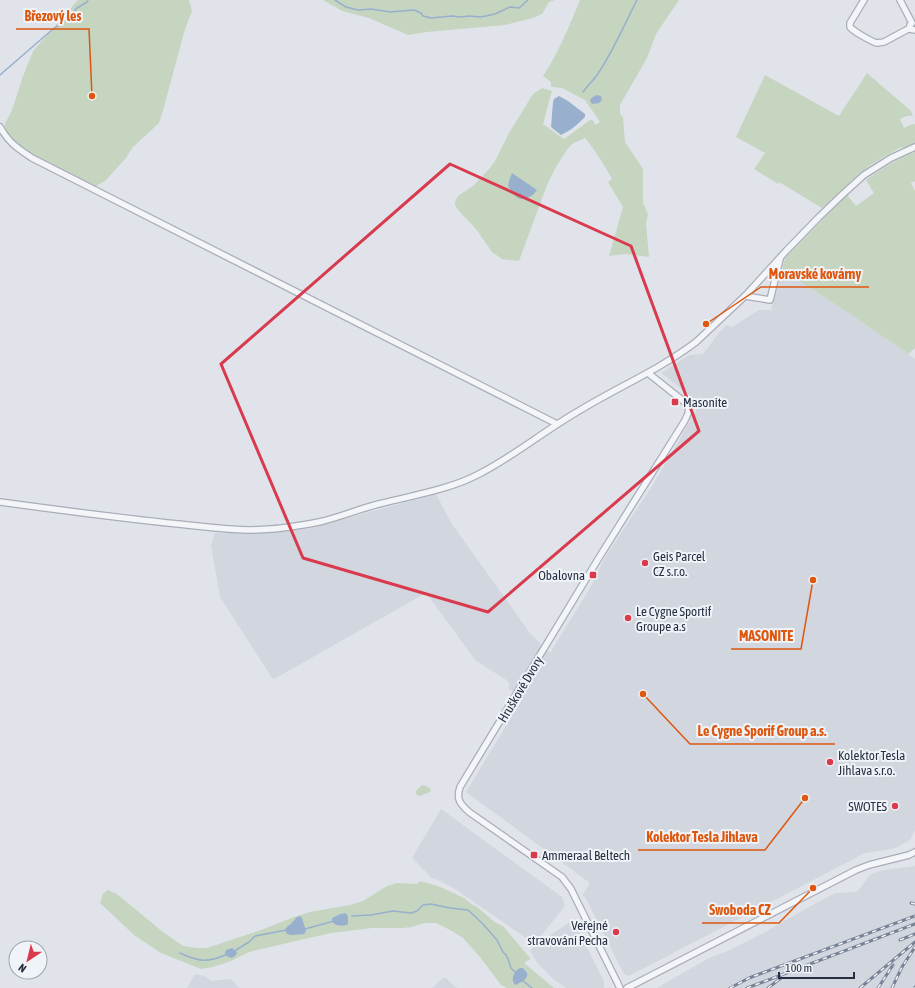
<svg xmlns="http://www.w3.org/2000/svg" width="915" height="988" font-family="'Asap Condensed',sans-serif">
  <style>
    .built { fill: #d2d6df }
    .green { fill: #c5d5c0; fill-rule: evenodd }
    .water { fill: #98b0cd }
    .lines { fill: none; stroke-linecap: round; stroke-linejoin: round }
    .stream { stroke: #98b0cd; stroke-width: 1.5 }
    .minor-casing { stroke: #a8aeb8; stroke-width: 8 }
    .minor { stroke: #f3f5f8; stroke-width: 5.5 }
    .rail-casing { stroke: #788295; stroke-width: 3 }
    .rail { stroke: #f0f3f7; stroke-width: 1.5; stroke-dasharray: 4.5; stroke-linecap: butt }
    .marked { fill: none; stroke: #da3a4d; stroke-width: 3; stroke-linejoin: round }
    .poi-dot { fill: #da3a4d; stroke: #f0f3f7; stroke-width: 1.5 }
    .labels { text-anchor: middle; stroke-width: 4; stroke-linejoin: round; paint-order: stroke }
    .poi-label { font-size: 13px; fill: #273043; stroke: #f0f3f7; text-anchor: start }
    .street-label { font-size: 13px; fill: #273043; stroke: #f0f3f7 }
    .leader { fill: none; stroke: #de570f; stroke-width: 1.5 }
    .callout-dot { fill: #de570f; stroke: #f0f3f7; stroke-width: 1.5 }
    .callout-label { font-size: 14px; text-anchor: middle; font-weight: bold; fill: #de570f; stroke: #f0f3f7; stroke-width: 4; stroke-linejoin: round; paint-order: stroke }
  </style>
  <rect width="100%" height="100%" fill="#e0e4ea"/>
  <g class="built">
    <polygon points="782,270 846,311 915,359 915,830 910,840 898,847 887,850 865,853 629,976 624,974 585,897 582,896 590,883 466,792 523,698 509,689 509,683 505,679 476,661 426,593 274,679 272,678 220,597 211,545 215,533 268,533 311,528 436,494 452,524 530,633 550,653 590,588 604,559 654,483 701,402 693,398 661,373 689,355 703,354 718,334 726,325 732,327 759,310 771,310"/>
    <polygon points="441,809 562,897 565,906 536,942 533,943 455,889 438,880 432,878 412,858"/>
    <polygon points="915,866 915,988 657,988 709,958 730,950 767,931 809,907 835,893 857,892 870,875 879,871"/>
    <polygon points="573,920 604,981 604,988 566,988 552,978 538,964 530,951 534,946"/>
    <polygon points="195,974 204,976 212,981 231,979 239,988 187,988"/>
    <polygon points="443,978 446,978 457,988 432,988"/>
  </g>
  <g class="green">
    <polygon points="78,0 189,0 192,11 185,29 164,107 159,123 133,147 126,158 105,181 94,187 28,153 10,138 6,132 5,124 12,110 22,79 33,51"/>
    <polygon points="323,0 555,0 549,2 542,14 533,18 505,25 427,32 408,35 369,18 342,11"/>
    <path d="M580,0H679L656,34L647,58L620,105V114L623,117L625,142L643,169V203L648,214L646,223L649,257L626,254L609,256L623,207L608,182L612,179C604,165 596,151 585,138L572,144L566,151L556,167L547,185L519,261L502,259L492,252L476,229L459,211L455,205V202L458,196L473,186L490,168L495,161L509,133L533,94L542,88L552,91L543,124L564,139L590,120H593L595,125L600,122L585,100L562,88L551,87V82L543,76C559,52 569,26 580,0Z"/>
    <path d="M867,73L911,111L913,116C908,115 904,117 900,119L904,128L910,125L915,124V143L903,148L902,147L899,148L872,164L858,175L822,208L779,182L778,184L754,169L765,153L736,137L765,75L839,116Z"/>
    <path d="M915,152V181L911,183L915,191V348L908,354L846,311L782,270L785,258L847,195L856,206L874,193L866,180C881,169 897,159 915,152Z"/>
    <polygon points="422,785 426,786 431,789 430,792 420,796 418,796 415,792"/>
    <path d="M420,881L438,886L464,898L473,905L476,906L496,923L503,926L530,958V959L524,963L554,988H507L501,985L480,957L463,938L452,931L436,923H424L412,927L403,928H372L331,933L249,952L231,961L213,967L201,969L161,953L134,935L100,903L103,894L108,890L117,894L163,932L183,946L197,948H207L261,930L294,917L310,912L350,905L363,901L387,886L397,883L417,884ZM346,913L345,925C339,926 332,927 332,918L340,914ZM515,971L527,977L519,984L513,979Z"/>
  </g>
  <g class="water">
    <path d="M597,95L601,96L602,100L599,103L593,104L591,103L590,100C592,97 594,96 597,95Z"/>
    <path d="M559,96L568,101L585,114V117C578,124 570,131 561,135L551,127L553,102L554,99Z"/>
    <path d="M512,173L537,190C534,194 533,195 529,197C518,203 514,195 508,186L509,181Z"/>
    <path d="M346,913L348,917V923L347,925C340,926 332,927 332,918L340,914Z"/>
    <path d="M300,916L302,918L306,931L304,934C298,934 293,936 287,934L285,930C287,926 288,926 291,924C295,920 295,917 300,916Z"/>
    <path d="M232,948L237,952L236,955L232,958C228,957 226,956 225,953L226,950Z"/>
    <path d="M520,968H523C523,968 527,973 527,973C529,979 520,983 515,985C510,979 514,971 520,968Z"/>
  </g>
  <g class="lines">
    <g class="stream">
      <polyline points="335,0 346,7 358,10 371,9 390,12 414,10 421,13 423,16 431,18 452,16 461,17 469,16 481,17 495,14 510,7 519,8 528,0"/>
      <polyline points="0,75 53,29 65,21 77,8 87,2 88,0"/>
      <path d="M583,92C587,86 593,81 597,75C613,52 624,25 637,0"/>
      <polyline points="352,916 371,915 393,911 411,913 417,911 423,905 431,904 450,908 468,910 482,923 497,940 503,952 506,955 508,959 511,968 516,973"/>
      <polyline points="305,929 334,921"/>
      <polyline points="236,950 249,942 255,936 287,930"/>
      <path d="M180,953C199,962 207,963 228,954"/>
      <polyline points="522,980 532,988"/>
    </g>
    <defs>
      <g id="minor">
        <path d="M864,0L850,23C850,24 850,26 850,27C853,31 872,42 877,43C878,43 883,42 884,42L910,28"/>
        <polyline points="900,0 912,23"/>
        <polyline points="910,25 910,29 915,30"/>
        <path d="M0,127C9,143 17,148 32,158L557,424"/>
        <polyline points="745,296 770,300 780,259"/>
        <path d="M0,502C59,510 118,518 178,524C208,527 240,532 271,529C287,528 303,525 319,522C341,517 361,508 383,503C415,495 451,489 479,474C514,456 544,431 577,412C616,388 659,370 696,342L745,296L786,251L819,217L843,194L864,175L891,158L915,147"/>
        <path d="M620,988L571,889L562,877L469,812C460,804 456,799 460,787L600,556L684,422C687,416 691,410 687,404L648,373"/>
        <polyline points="627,988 856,870 869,865 909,855 915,852"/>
      </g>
    </defs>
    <use href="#minor" class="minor-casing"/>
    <use href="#minor" class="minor"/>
    <defs>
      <g id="rail">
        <polyline points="911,903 915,904"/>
        <polyline points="900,940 915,934"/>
        <polyline points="730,988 749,978 915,916"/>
        <polyline points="747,988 915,924"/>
        <polyline points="768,988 781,978"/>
        <polyline points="860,988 915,942"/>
        <polyline points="878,988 893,965"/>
        <polyline points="892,988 902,967 915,947"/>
        <polyline points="915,988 915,987"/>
      </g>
    </defs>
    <use href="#rail" class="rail-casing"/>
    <use href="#rail" class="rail"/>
  </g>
  <path class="marked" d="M450,164L631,246L699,431L488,612L303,558L221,364Z"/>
  <g class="poi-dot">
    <rect x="671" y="398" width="8" height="8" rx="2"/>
    <circle cx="645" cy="563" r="4"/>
    <rect x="589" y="571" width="8" height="8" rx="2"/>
    <circle cx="628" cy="618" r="4"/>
    <circle cx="830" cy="762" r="4"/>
    <circle cx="895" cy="806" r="4"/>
    <rect x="530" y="851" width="8" height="8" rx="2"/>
    <circle cx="616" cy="932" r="4"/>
  </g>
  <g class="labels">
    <g class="poi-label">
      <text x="683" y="407">Masonite</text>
      <text x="653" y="561">Geis Parcel<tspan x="653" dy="15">CZ s.r.o.</tspan></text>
      <text x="585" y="580" text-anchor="end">Obalovna</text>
      <text x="636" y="616">Le Cygne Sportif<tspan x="636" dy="15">Groupe a.s</tspan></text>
      <text x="838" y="760">Kolektor Tesla<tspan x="838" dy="15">Jihlava s.r.o.</tspan></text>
      <text x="887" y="811" text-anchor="end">SWOTES</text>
      <text x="542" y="860">Ammeraal Beltech</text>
      <text x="608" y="930" text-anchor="end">Veřejné<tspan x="608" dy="15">stravování Pecha</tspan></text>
    </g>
    <g class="street-label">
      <text transform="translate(520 689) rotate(-59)" y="5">Hruškové Dvory</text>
    </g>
  </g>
  <path class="leader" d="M92 96L89 29H16M706 324L761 287H869M813 580L801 649H731M643 694L690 744H835M805 798L765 850H638M813 888L779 923H702"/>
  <g class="callout-dot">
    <circle cx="92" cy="96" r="4"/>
    <circle cx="706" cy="324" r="4"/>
    <circle cx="813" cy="580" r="4"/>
    <circle cx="643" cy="694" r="4"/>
    <circle cx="805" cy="798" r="4"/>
    <circle cx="813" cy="888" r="4"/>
  </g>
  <g class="callout-label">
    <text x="53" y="21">Březový les</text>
    <text x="815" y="279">Moravské kovárny</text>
    <text x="766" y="641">MASONITE</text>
    <text x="762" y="736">Le Cygne Sporif Group a.s.</text>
    <text x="702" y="842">Kolektor Tesla Jihlava</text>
    <text x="740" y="915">Swoboda CZ</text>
  </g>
  <g transform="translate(28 960) rotate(215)"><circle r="19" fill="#f0f3f7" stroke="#a0a5af"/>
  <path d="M0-3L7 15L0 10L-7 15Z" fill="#da3a4d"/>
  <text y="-6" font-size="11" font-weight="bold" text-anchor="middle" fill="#273043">N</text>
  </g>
  <path d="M779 972v6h75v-6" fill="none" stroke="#273043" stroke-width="2"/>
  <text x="785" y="972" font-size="12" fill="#273043" stroke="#f0f3f7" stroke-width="3" paint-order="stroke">100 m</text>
</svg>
